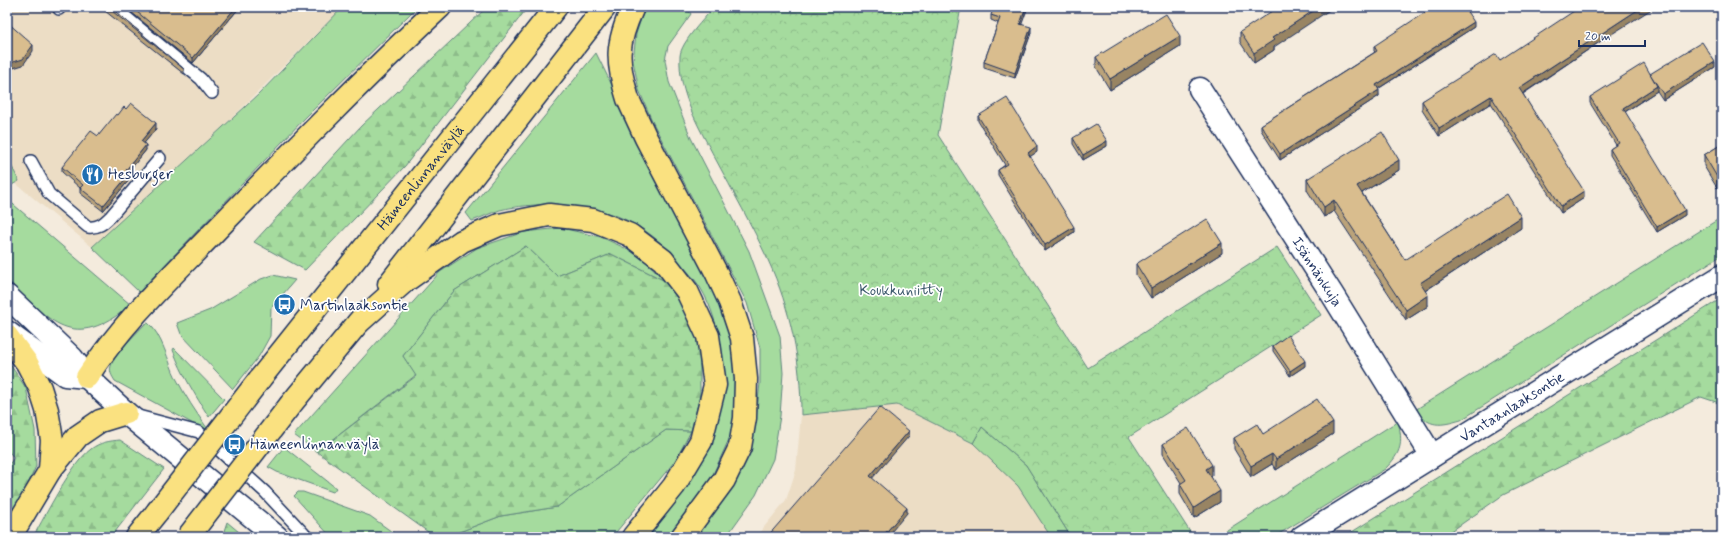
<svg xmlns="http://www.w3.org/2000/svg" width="1729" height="544" font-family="Mynerve,sans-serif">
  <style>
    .built { fill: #ecddc5 }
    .grass { fill: #a5db9e; stroke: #60857e }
    .forest { fill: url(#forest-firs); stroke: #60857e }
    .park { fill: url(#park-crowns); stroke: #60857e }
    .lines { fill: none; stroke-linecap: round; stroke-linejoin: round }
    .lane-casing { stroke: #1b2f5e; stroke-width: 14 }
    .street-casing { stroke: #1b2f5e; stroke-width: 25 }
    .secondary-casing { stroke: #1b2f5e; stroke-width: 25 }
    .highway-casing { stroke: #1b2f5e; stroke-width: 25 }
    .lane { stroke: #fff; stroke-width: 11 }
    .street { stroke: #fff; stroke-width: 22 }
    .secondary { stroke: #fff; stroke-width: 22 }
    .highway { stroke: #fae180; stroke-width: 22 }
    .highway-bridge-casing { stroke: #1b2f5e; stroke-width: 25; stroke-linecap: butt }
    .highway-bridge { stroke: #fae180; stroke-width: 22 }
    .wall { fill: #bba37a; stroke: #1b2f5e }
    .shaded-wall { fill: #988463; stroke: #1b2f5e }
    .building { fill: #d9bd8e; stroke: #1b2f5e }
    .labels { text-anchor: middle; stroke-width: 3.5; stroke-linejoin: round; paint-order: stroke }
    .poi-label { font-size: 15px; fill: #1b2f5e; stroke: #fff; text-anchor: start }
    .street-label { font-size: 15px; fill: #1b2f5e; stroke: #fff }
    .park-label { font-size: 15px; fill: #3e5a6e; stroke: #fff }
  </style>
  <defs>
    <pattern id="forest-firs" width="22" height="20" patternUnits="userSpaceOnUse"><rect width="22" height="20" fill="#a5db9e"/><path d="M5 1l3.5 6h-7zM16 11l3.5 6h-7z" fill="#8dbc8a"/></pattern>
    <pattern id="park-crowns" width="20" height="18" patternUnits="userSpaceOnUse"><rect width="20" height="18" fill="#a5db9e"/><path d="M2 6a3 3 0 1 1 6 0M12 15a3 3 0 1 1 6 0" fill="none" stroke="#8dbc8a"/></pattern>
  </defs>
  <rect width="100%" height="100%" fill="#f4ebdd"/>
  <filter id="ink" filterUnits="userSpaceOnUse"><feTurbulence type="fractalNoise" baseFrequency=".025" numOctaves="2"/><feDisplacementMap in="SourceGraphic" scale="8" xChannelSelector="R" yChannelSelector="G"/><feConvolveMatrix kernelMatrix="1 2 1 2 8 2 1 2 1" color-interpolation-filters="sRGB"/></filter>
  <g filter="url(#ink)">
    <g class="built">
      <polygon points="7,7 343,7 225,125 92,247 7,176"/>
      <polygon points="897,405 972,443 982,427 1071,537 756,537 786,500 796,470 801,415"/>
    </g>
    <g class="grass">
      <polygon points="343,7 417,7 305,118 139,292 92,247 258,95"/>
      <polygon points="645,7 686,7 691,14 668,46 665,60 669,82 691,138 749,251 780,336 783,373 780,416 773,459 756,495 726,537 696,537 730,491 756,420 760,383 760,348 747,303 653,123 639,90 633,61 636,34"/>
      <path d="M596,53L698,259L720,298L736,353L735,409L730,437L709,483L667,537H647C671,507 704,467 715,431C729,387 724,326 700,287C693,276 683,267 675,257C657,237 633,220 608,213C574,203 534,202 500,210C490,213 481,218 472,221L466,213Z"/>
      <polygon points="7,157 19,181 10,186 7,184"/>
      <path d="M7,199L131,305C72,353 51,322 7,279Z"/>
      <path d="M1722,217V255L1461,420C1440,426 1430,428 1415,410Z"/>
      <polygon points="561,228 601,237 638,254 667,282 611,254 557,276 526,246 454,291 403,356 416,375 317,452 294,435 440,272 477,248 524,232"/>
      <polygon points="273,275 295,280 271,308 270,336 259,356 233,389 181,334 177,323 210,310 261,279"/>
      <path d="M148,323C162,334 168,362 176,378C185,396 196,412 207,428L204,430L199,427L115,381C112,376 109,372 111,366C114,354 136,334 145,324Z"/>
      <path d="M174,348L224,399L209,417C195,395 182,374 173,350Z"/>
      <path d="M1398,421C1403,443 1402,452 1385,469L1274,537H1216Z"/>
      <polygon points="982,427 1026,465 1071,537 1051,537 1018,486 973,443"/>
      <polygon points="666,430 691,431 675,461 612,537 446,537 501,516 557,507"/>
      <polygon points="284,447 336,488 333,492 277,472 268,467"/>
      <polygon points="298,492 303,492 370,516 399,537 331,537 294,496"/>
    </g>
    <g class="forest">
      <polygon points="487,7 528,7 405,166 305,270 254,242 361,126"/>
      <polygon points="526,246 557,276 611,254 667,282 690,318 700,350 700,396 691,431 666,430 557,507 501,516 446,537 435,537 317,452 416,376 403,356 454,291"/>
      <polygon points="1722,298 1722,404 1701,397 1503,495 1443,537 1344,537"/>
      <polygon points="7,360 26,388 35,430 36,466 21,500 7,523 7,467 14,458 7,449"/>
      <path d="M120,440L164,469L111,537H33C47,513 70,465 91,449C100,442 110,441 120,440Z"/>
      <polygon points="227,522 245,537 222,537"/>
    </g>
    <path class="park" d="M714,7H961L938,135L1088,368L1277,247L1321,315L1129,437L1192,535L1189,537H1071L1026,465L982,427L973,443L897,405L801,415C801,360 791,310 768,260C752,225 733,192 715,158C699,127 678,93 680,56C681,42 705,18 714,7Z"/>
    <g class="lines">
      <defs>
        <g id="lane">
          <polyline points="114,7 201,79 212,93"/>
          <polyline points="59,9 59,7"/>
          <path d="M31,161L49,194L88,227C98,228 103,224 110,217L160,158"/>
          <polyline points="138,416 199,432 265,492 307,537"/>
        </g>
        <g id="street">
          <path id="s1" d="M1200,89L1332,294L1432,456"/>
        </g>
        <g id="secondary">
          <polyline points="7,296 72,358 87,377 126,413 277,537"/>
          <polyline points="7,332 65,375 87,377"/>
          <path id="s2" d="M1302,537L1722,276"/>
        </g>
        <g id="highway">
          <path d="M633,7C616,44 616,61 628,99L646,138L717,274L730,302L742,338L746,379L745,418L740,447L724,480L682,537"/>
          <polyline points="389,284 605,7"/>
          <polyline points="358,323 404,282 462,241 499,225 549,215 593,220 630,235 663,260 687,291 708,336 715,385 701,441 674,486 633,537"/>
          <polyline points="7,336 27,363 40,388 47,410 52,440 50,470 10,537"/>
          <path d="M87,377C124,320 175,273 223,223C294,150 365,77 440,7"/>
          <path id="s3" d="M259,380L556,7"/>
          <polyline points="291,404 367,312"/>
          <polyline points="50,470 78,436 100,421 126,413"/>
          <polyline points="137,537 157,512"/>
        </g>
      </defs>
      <use href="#lane" class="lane-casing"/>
      <use href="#street" class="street-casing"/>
      <use href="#secondary" class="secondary-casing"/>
      <use href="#highway" class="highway-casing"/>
      <use href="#lane" class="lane"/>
      <use href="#street" class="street"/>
      <use href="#secondary" class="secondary"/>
      <use href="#highway" class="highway"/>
      <defs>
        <g id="highway-bridge">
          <polyline points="157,512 259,380"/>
          <polyline points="188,537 291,404"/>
        </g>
      </defs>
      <use href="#highway-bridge" class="highway-bridge-casing"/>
      <use href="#highway-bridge" class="highway-bridge"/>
    </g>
    <g class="wall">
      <polygon points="100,7 110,7 184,69 184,74"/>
      <polygon points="125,7 240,7 193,63"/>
      <polygon points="991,15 1022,24 1031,33 1015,78 984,68 984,62 998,23 991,20"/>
      <polygon points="1474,27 1378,89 1379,96 1280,160 1261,130 1261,125 1375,52 1374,51 1374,46"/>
      <polygon points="1240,32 1274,47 1274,50 1254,63 1240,42"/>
      <polygon points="1607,37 1523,94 1584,198 1561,213 1491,103 1439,136 1422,109 1422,101 1500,60"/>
      <polygon points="1180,46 1110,90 1096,67 1096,57"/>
      <polygon points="1715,67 1663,100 1657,91 1625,112 1685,215 1657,232 1610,155 1610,149 1616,145 1590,103 1590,97 1650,74"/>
      <polygon points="126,109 156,129 144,143 146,150 128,172 130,179 103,211 80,193 80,188 62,172 62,167 98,136 118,115"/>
      <polygon points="978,116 1037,152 1030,156 1074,232 1045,251 998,175 998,170 1005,165 978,121"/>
      <polygon points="1073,138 1107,146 1083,160 1073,144"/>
      <polygon points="1722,144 1717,188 1704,166 1704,155"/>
      <polygon points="1399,170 1362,193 1405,260 1521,228 1425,291 1428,306 1406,320 1334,211 1324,217 1307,190 1307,179"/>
      <polygon points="1222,253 1151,298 1136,275 1136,264"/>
      <polygon points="1273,346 1305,366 1290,376 1273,351"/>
      <polygon points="1263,434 1333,434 1276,470 1272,464 1251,477 1234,449 1234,438"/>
      <polygon points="1163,444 1212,476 1211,476 1220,502 1194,518 1180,494 1180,484 1181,483 1163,454"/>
    </g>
    <g class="shaded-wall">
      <polygon points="236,7 240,7 193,63 193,58"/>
      <polygon points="1026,7 1028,7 1020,29 1020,24"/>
      <polygon points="1319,7 1334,7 1274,47 1274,50 1254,63 1254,53 1272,38"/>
      <polygon points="1642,7 1655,7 1607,37 1519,96 1519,88 1607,30"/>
      <polygon points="1474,22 1474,27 1376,90 1376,85"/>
      <polygon points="1031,27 1031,33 1015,78 1015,73"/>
      <polygon points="1180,36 1180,46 1110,90 1110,79"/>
      <polygon points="33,45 33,51 23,65 7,70 7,64"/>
      <polygon points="1715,62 1715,67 1663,100 1663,94"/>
      <polygon points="1657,86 1657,91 1623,113 1623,108"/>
      <polygon points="1379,90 1379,96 1280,160 1280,154"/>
      <polygon points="1491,96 1491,103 1439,136 1439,128"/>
      <polygon points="156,123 156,129 141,147 141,141"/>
      <polygon points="1107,141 1107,146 1083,160 1083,155"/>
      <polygon points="146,145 146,150 126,175 126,170"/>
      <polygon points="1037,146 1037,152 1028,158 1028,153"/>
      <polygon points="1399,160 1399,170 1357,196 1357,186"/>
      <polygon points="130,173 130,179 103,211 103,206"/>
      <polygon points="1722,174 1722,185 1717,188 1717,177"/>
      <polygon points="1584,191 1584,198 1561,213 1561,206"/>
      <polygon points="1334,200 1334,211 1324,217 1324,207"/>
      <polygon points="1685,210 1685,215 1657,232 1657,227"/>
      <polygon points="1521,217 1521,228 1420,294 1420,283"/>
      <polygon points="1074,227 1074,232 1045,251 1045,245"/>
      <polygon points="1222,243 1222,253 1151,298 1151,288"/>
      <polygon points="1428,295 1428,306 1406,320 1406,310"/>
      <polygon points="1305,361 1305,366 1290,376 1290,371"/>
      <polygon points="1333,423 1333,434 1276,470 1276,459"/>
      <polygon points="909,431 909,436 870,481 870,476"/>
      <polygon points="1272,454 1272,464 1251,477 1251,466"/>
      <polygon points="1212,465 1212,476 1206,479 1206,469"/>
      <polygon points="1220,491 1220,502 1194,518 1194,508"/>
      <polygon points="907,508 907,513 887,537 882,537"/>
    </g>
    <g class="building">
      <polygon points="107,7 110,7 184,69"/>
      <polygon points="131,7 236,7 193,58"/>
      <polygon points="994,7 1026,7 1020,24 1031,27 1015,73 984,62 1000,18 991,15"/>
      <polygon points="1278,7 1319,7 1272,38 1274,40 1254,53 1240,32"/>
      <polygon points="1433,7 1464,7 1474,22 1376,85 1379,90 1280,154 1261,125 1377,51 1374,46"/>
      <polygon points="1580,7 1642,7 1607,30 1519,88 1584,191 1561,206 1491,96 1439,128 1422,101 1496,54 1500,60"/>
      <polygon points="1166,14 1180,36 1110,79 1096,57"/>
      <polygon points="7,22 33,45 23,59 7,64"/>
      <polygon points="1702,42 1715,62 1663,94 1650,74"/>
      <polygon points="1644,63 1657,86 1623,108 1685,210 1657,227 1610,149 1619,143 1590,97"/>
      <polygon points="1007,98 1037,146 1028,153 1074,227 1045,245 998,170 1008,164 978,116"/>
      <polygon points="131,103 156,123 141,141 146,145 126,170 130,173 103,206 80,188 83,185 62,167 91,131 98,136 116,114 118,115 124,107 126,109"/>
      <polygon points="1096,124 1107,141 1083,155 1073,138"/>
      <polygon points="1382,132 1399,160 1357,186 1405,260 1507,194 1521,217 1420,283 1428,295 1406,310 1334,200 1324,207 1307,179"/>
      <polygon points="1722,144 1722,174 1717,177 1704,155"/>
      <polygon points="1207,219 1222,243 1151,288 1136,264"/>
      <polygon points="1288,335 1305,361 1290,371 1273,346"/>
      <polygon points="1317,399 1333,423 1276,459 1272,454 1251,466 1234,438 1257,424 1263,434"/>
      <polygon points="880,407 909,431 870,476 907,508 882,537 767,537"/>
      <polygon points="1188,428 1212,465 1206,469 1220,491 1194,508 1180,484 1186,480 1163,444"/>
    </g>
  </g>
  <defs>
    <symbol id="restaurant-disc" viewBox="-11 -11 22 22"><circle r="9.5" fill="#1f6fb2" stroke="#fff"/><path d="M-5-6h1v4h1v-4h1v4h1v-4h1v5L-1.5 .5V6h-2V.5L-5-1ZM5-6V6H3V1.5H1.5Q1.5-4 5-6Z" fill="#fff"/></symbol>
    <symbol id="bus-disc" viewBox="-11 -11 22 22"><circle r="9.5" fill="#1f6fb2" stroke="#fff"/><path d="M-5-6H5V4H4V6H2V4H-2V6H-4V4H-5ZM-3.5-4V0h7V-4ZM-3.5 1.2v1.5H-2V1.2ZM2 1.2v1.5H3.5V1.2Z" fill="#fff"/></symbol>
  </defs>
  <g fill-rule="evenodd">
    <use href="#restaurant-disc" x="80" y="162" width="25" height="25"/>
    <use href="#bus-disc" x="272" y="292" width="25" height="25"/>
    <use href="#bus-disc" x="222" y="432" width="25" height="25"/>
  </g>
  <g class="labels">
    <g class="poi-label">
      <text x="108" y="179">Hesburger</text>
      <text x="300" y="310">Martinlaaksontie</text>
      <text x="250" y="449">Hämeenlinnanväylä</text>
    </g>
    <g class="street-label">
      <text dy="5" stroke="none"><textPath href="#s3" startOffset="259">Hämeenlinnanväylä</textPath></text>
      <text dy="5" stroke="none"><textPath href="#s1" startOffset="217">Isännänkuja</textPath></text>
      <text dy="5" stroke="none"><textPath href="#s2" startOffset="247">Vantaanlaaksontie</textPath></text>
    </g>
    <g class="park-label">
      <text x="901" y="295">Koukkuniitty</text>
    </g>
  </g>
  <rect width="1729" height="544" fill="none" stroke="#fff" stroke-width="24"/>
  <rect x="12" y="12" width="1705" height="520" fill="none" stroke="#1b2f5e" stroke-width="1.5" filter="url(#ink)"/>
  <path d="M1579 40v6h66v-6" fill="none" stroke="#1b2f5e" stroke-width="2"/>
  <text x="1585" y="40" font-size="12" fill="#1b2f5e" stroke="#ffffff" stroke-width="3" paint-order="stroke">20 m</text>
</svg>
